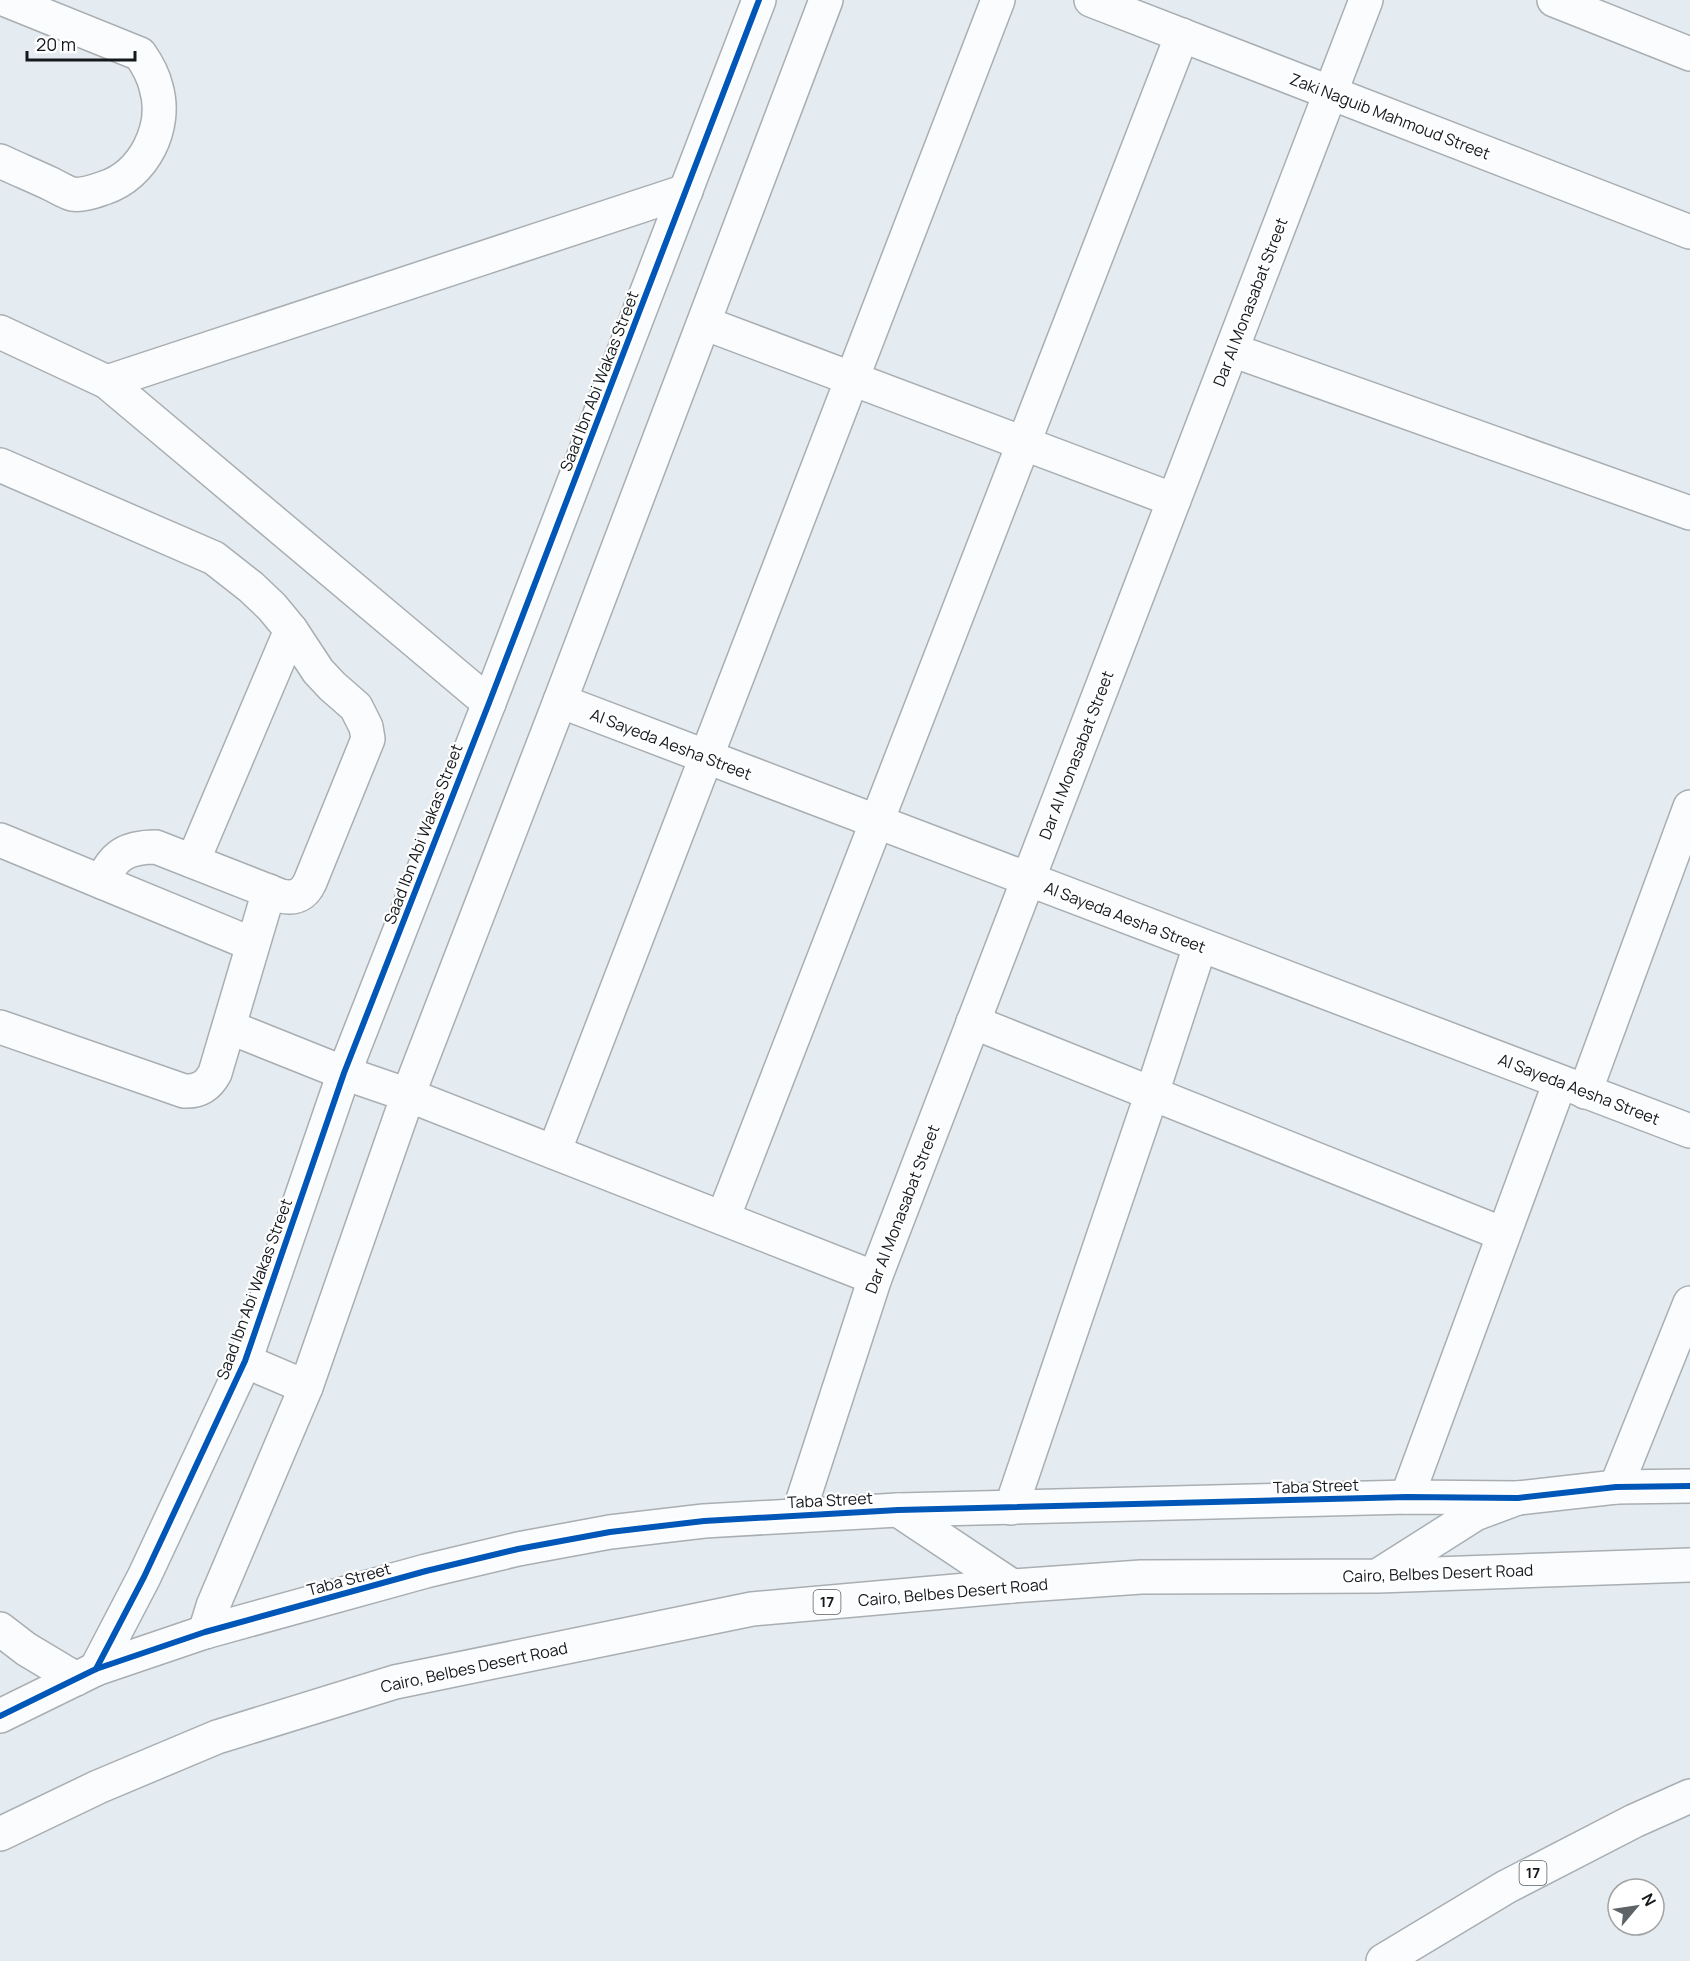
<svg xmlns="http://www.w3.org/2000/svg" width="1690" height="1961" font-family="Manrope,sans-serif">
  <style>
    .lines { fill: none; stroke-linecap: round; stroke-linejoin: round }
    .minor-casing { stroke: #a8aeb2; stroke-width: 36 }
    .highway-casing { stroke: #a8aeb2; stroke-width: 36 }
    .minor { stroke: #fbfcfd; stroke-width: 33 }
    .highway { stroke: #fbfcfd; stroke-width: 33 }
    .cycleway-casing { stroke: #fff; stroke-width: 10 }
    .cycleway { stroke: #0057b8; stroke-width: 6 }
    .labels { text-anchor: middle; stroke-width: 4.5; stroke-linejoin: round; paint-order: stroke }
    .shield { fill: #fff; stroke: #5a5e60; stroke-width: 1.5 }
    .shield-label { font-size: 15px; font-weight: bold; fill: #14191c }
    .street-label { font-size: 16px; fill: #14191c; stroke: #fff }
  </style>
  <rect width="100%" height="100%" fill="#e5ecf1"/>
  <g class="lines">
    <defs>
      <g id="minor">
        <polyline points="1091,0 1690,232"/>
        <polyline points="1554,0 1690,54"/>
        <path d="M0,161C17,169 34,176 51,184C57,187 65,192 72,194C82,196 95,191 104,188C144,175 168,127 156,87C153,74 147,64 140,54L6,0"/>
        <polyline points="704,323 1174,500"/>
        <polyline points="0,332 107,382 489,703"/>
        <polyline points="1232,350 1690,513"/>
        <polyline points="107,382 686,191"/>
        <path d="M0,465L214,558L251,587L272,607L291,630L318,671L332,686L356,707L366,727L368,739L310,882C304,895 295,899 281,896L156,847C127,847 113,855 102,882"/>
        <polyline points="560,701 1690,1131"/>
        <polyline points="0,840 252,944"/>
        <polyline points="193,861 291,630"/>
        <polyline points="973,1022 1503,1234"/>
        <path d="M0,1027L184,1091C199,1092 208,1086 215,1073L269,891"/>
        <polyline points="229,1027 344,1073 408,1095 875,1278"/>
        <polyline points="1585,1092 1690,807"/>
        <polyline points="554,1152 998,0"/>
        <polyline points="723,1218 1182,35"/>
        <polyline points="245,1361 306,1387"/>
        <polyline points="1616,1487 1690,1303"/>
        <polyline points="1407,1497 1560,1082"/>
        <polyline points="1011,1508 1152,1093 1200,946"/>
        <polyline points="798,1515 875,1278 1366,0"/>
        <polyline points="0,1629 26,1649 76,1679"/>
        <polyline points="205,1632 213,1606 306,1387 408,1095 560,701 826,0"/>
        <polyline points="96,1669 144,1577 245,1361 344,1073 489,703 759,0"/>
        <polyline points="0,1716 96,1669 205,1632 426,1571 518,1549 610,1532 704,1521 898,1510 1407,1497 1518,1498 1616,1487 1690,1486"/>
      </g>
      <g id="highway">
        <polyline points="898,1510 1012,1586"/>
        <polyline points="1379,1575 1475,1514 1518,1498"/>
        <polyline points="0,1834 98,1787 217,1737 395,1682 752,1609 1012,1586 1141,1577 1378,1576 1690,1565"/>
        <polyline points="1383,1961 1506,1887 1634,1821 1690,1796"/>
      </g>
    </defs>
    <use href="#minor" class="minor-casing"/>
    <use href="#highway" class="highway-casing"/>
    <use href="#minor" class="minor"/>
    <use href="#highway" class="highway"/>
    <defs>
      <g id="cycleway">
        <polyline points="96,1669 144,1577 245,1361 344,1073 489,703 759,0"/>
        <polyline points="0,1716 96,1669 205,1632 426,1571 518,1549 610,1532 704,1521 898,1510 1407,1497 1518,1498 1616,1487 1690,1486"/>
      </g>
    </defs>
    <use href="#cycleway" class="cycleway-casing"/>
    <use href="#cycleway" class="cycleway"/>
  </g>
  <g class="labels">
    <g class="shield">
      <rect x="813.5" y="1590" width="27" height="24" rx="4.5"/>
      <rect x="1519.5" y="1861" width="27" height="24" rx="4.5"/>
    </g>
    <g class="shield-label">
      <text x="827" y="1607">17</text>
      <text x="1533" y="1878">17</text>
    </g>
    <g class="street-label">
      <text transform="translate(1390 116) rotate(21)" y="6">Zaki Naguib Mahmoud Street</text>
      <text transform="translate(1250 302) rotate(-69)" y="6">Dar Al Monasabat Street</text>
      <text transform="translate(599 381) rotate(-69)" y="6">Saad Ibn Abi Wakas Street</text>
      <text transform="translate(671 744) rotate(21)" y="6">Al Sayeda Aesha Street</text>
      <text transform="translate(1076 755) rotate(-69)" y="6">Dar Al Monasabat Street</text>
      <text transform="translate(423 834) rotate(-69)" y="6">Saad Ibn Abi Wakas Street</text>
      <text transform="translate(1125 917) rotate(21)" y="6">Al Sayeda Aesha Street</text>
      <text transform="translate(1579 1089) rotate(21)" y="6">Al Sayeda Aesha Street</text>
      <text transform="translate(902 1209) rotate(-69)" y="6">Dar Al Monasabat Street</text>
      <text transform="translate(254 1289) rotate(-70)" y="6">Saad Ibn Abi Wakas Street</text>
      <text transform="translate(1316 1486) rotate(-2)" y="6">Taba Street</text>
      <text transform="translate(830 1500) rotate(-3)" y="6">Taba Street</text>
      <text transform="translate(1438 1573) rotate(-2)" y="6">Cairo, Belbes Desert Road</text>
      <text transform="translate(349 1579) rotate(-15)" y="6">Taba Street</text>
      <text transform="translate(953 1592) rotate(-5)" y="6">Cairo, Belbes Desert Road</text>
      <text transform="translate(474 1667) rotate(-12)" y="6">Cairo, Belbes Desert Road</text>
    </g>
  </g>
  <g transform="translate(1636 1907) rotate(61)"><circle r="28" fill="#ffffff" stroke="#a1a3a4" stroke-width="1.5"/>
  <path d="M0-4.5L10 22L0 15L-10 22Z" fill="#5d6367"/>
  <text y="-9" font-size="16" font-weight="bold" text-anchor="middle" fill="#14191c">N</text>
  </g>
  <path d="M27 51v9h108v-9" fill="none" stroke="#14191c" stroke-width="3"/>
  <text x="36" y="51" font-size="18" fill="#14191c" stroke="#ffffff" stroke-width="4.5" paint-order="stroke">20 m</text>
</svg>
